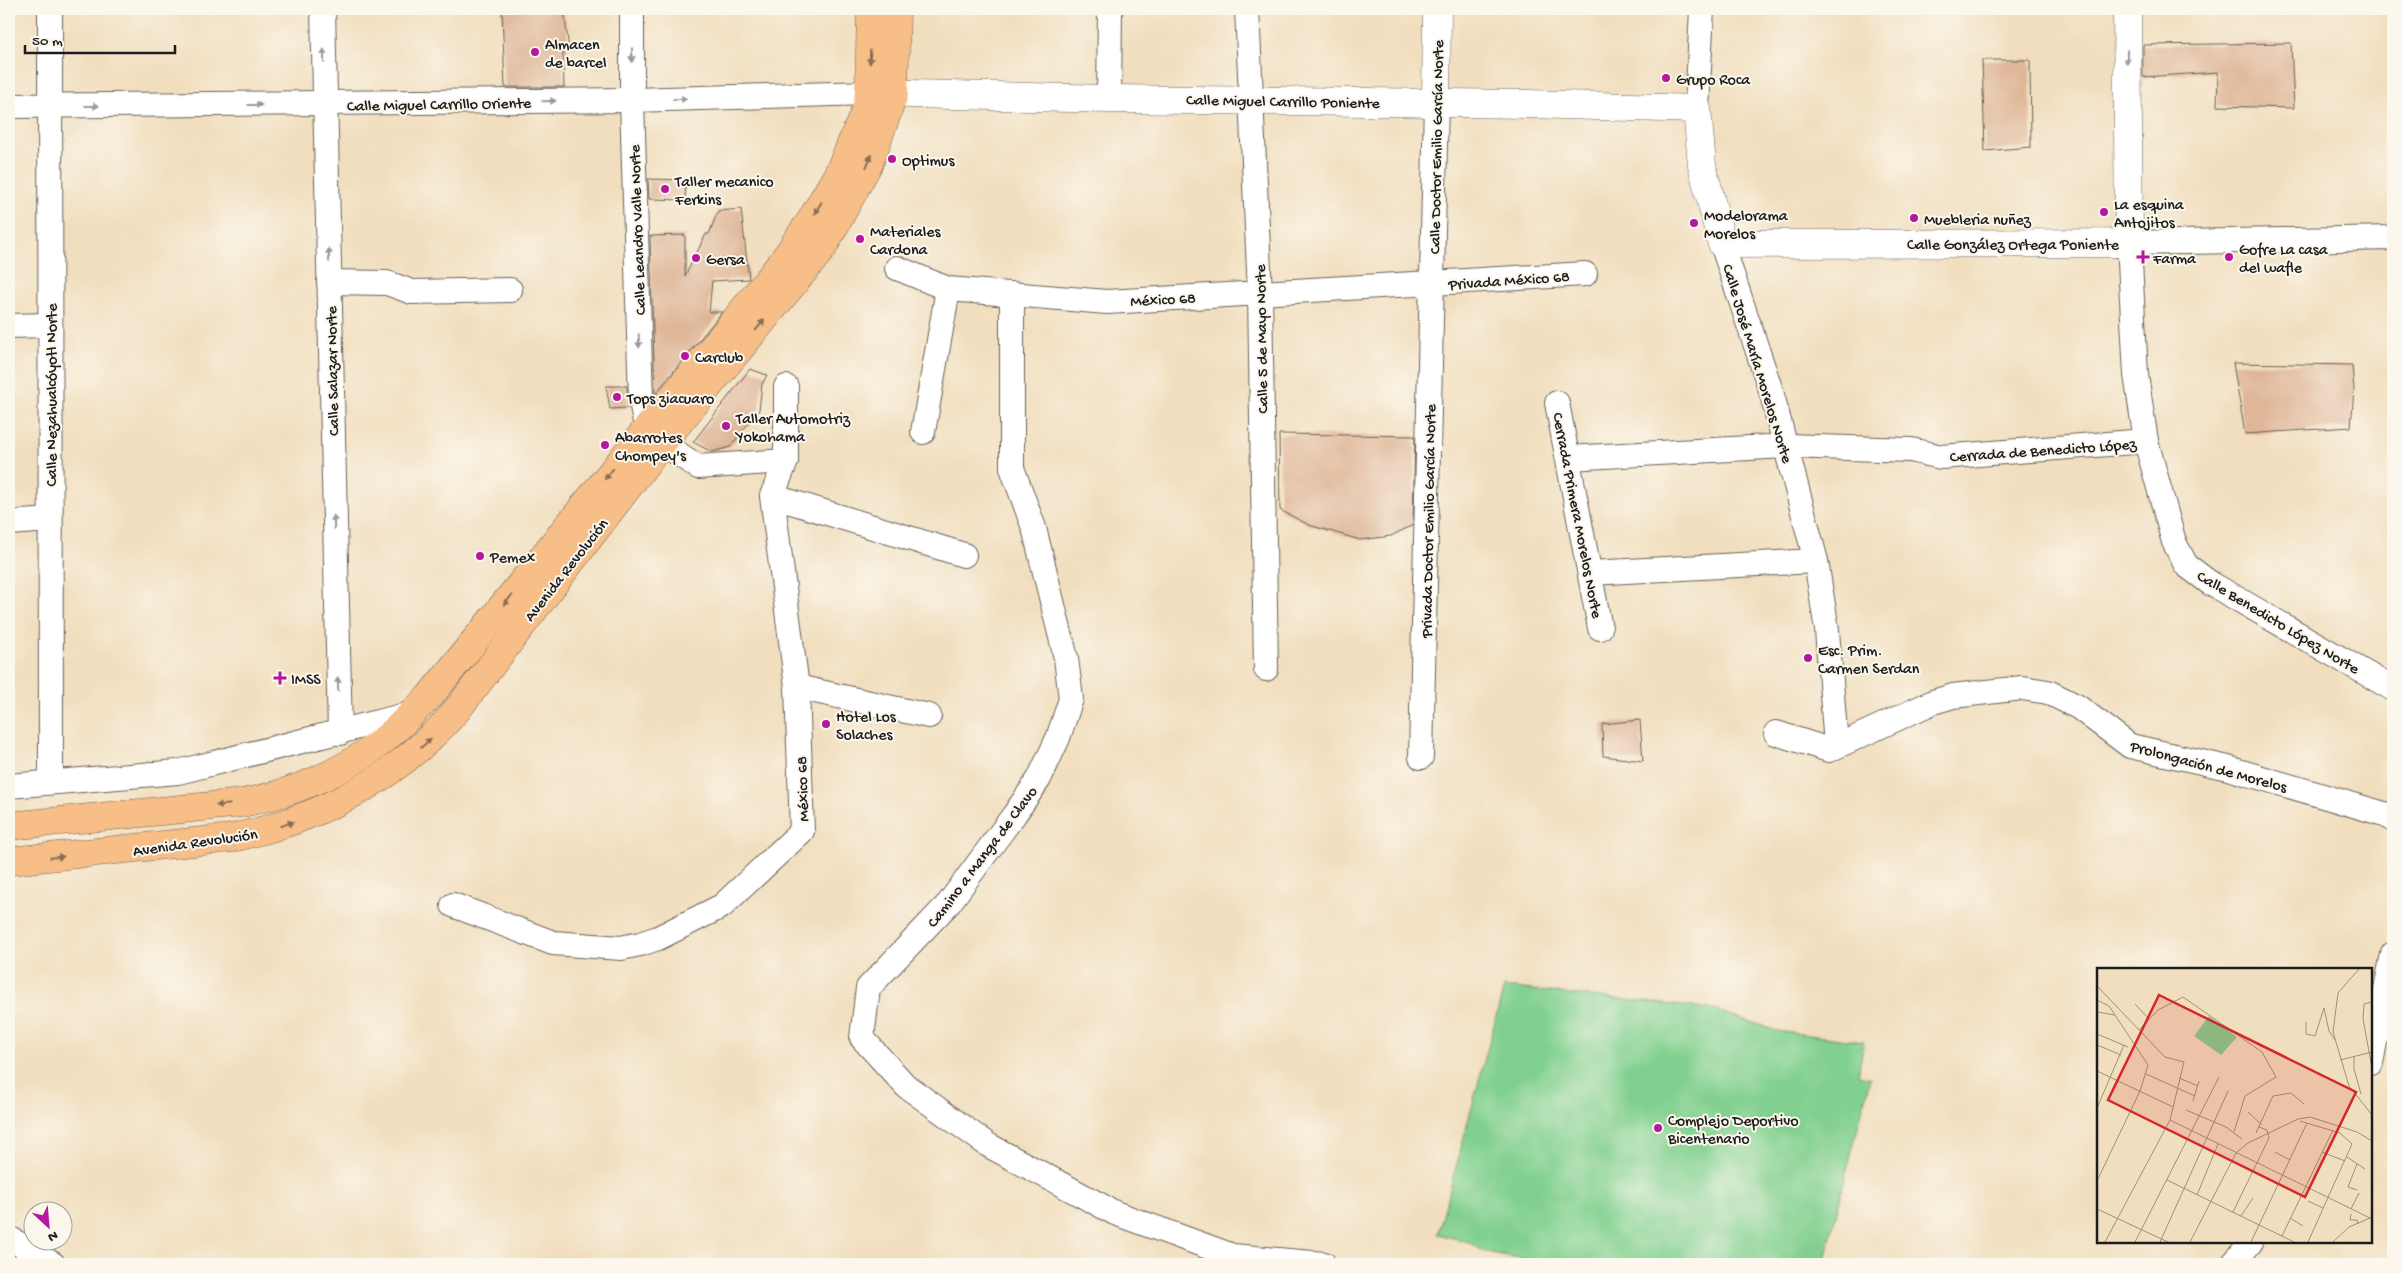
<svg xmlns="http://www.w3.org/2000/svg" width="2402" height="1273" font-family="'Gochi Hand',sans-serif">
  <style>
    .grass { fill: #81d08f; stroke: #4e7656 }
    .building { fill: #dfb697 }
    .lines { fill: none; stroke-linecap: round; stroke-linejoin: round }
    .minor-casing { stroke: #676055; stroke-width: 26 }
    .tertiary-casing { stroke: #676055; stroke-width: 29 }
    .primary-casing { stroke: #676055; stroke-width: 29 }
    .minor { stroke: #fff; stroke-width: 24 }
    .tertiary { stroke: #fff; stroke-width: 28 }
    .primary { stroke: #f7be88; stroke-width: 28 }
    .oneway { fill: #999 }
    .oneway2 { fill: #8a6d52 }
    .poi-dot { fill: #b5179e; stroke: #fbf7ec; stroke-width: 2 }
    .labels { text-anchor: middle; stroke-width: 4; stroke-linejoin: round; paint-order: stroke }
    .poi-label { font-size: 16px; fill: #1c1c1c; stroke: #fbf7ec; text-anchor: start }
    .street-label { font-size: 16px; fill: #1c1c1c; stroke: #fbf7ec }
    .inset-road { fill: none; stroke: #9c907d; stroke-width: 1 }
    .view { fill: #d62828; fill-opacity: 0.15; stroke: #d62828; stroke-width: 2.5 }
    .inset-edge { fill: none; stroke: #1c1c1c; stroke-width: 2.5 }
  </style>
  <rect width="100%" height="100%" fill="#fbf7ec"/>
  <filter id="ink" filterUnits="userSpaceOnUse"><feTurbulence type="fractalNoise" baseFrequency=".02" numOctaves="2"/><feDisplacementMap in="SourceGraphic" scale="10" xChannelSelector="R" yChannelSelector="G"/><feConvolveMatrix kernelMatrix="1 2 1 2 8 2 1 2 1" color-interpolation-filters="sRGB"/></filter>
  <filter id="wash" filterUnits="userSpaceOnUse"><feTurbulence type="fractalNoise" baseFrequency=".0096" numOctaves="4" result="noise"/><feDisplacementMap in="SourceGraphic" scale="20" xChannelSelector="R" yChannelSelector="G"/><feGaussianBlur stdDeviation="1.12" result="paint"/><feColorMatrix in="noise" values="0 0 0 0 0 0 0 0 0 0 0 0 0 0 0 0 0 1.4 0 .05"/><feComposite in="paint" operator="in"/></filter>
  <g filter="url(#wash)">
    <rect width="100%" height="100%" fill="#f1debe"/>
    <polygon class="grass" points="1504,987 1712,1009 1777,1031 1864,1042 1858,1075 1870,1078 1824,1264 1552,1264 1481,1251 1469,1242 1438,1234"/>
    <g id="blocks">
      <g class="building">
        <polygon points="502,9 564,9 569,50 563,53 564,87 505,87"/>
        <polygon points="2291,43 2294,108 2217,106 2218,72 2143,77 2143,45"/>
        <polygon points="1982,60 2030,60 2031,147 1985,151"/>
        <polygon points="648,179 686,180 685,200 649,199"/>
        <polygon points="741,209 749,279 712,281 709,312 722,312 655,394 650,236 685,235 685,276 706,234 709,234 718,211"/>
        <polygon points="2233,363 2352,365 2354,389 2351,427 2245,434"/>
        <polygon points="750,369 767,375 762,384 759,410 730,447 712,452 693,442"/>
        <polygon points="606,386 627,386 628,408 610,409"/>
        <polygon points="1279,434 1415,436 1413,525 1391,536 1360,540 1309,525 1280,510"/>
        <polygon points="1640,720 1643,761 1603,756 1602,724"/>
      </g>
    </g>
  </g>
  <g filter="url(#ink)">
    <use href="#blocks" fill-opacity="0" stroke="#676055" stroke-width="1"/>
    <g class="lines">
      <defs>
        <g id="minor">
          <polyline points="50,9 51,782"/>
          <polyline points="323,9 340,733"/>
          <polyline points="632,9 632,100 641,401 646,427 662,443 698,467 786,461"/>
          <polyline points="1247,9 1260,293 1266,669"/>
          <polyline points="1109,99 1110,9"/>
          <polyline points="9,106 632,100 869,93"/>
          <polyline points="1697,109 1702,9"/>
          <polyline points="2393,238 2129,243 2136,375 2146,441 2174,542 2186,565 2210,583 2393,689"/>
          <polyline points="1722,244 1771,391 1816,561 1827,630 1836,746"/>
          <polyline points="897,268 948,289 1107,302 1585,274"/>
          <polyline points="329,282 387,283 412,292 510,290"/>
          <polyline points="1012,294 1012,468 1034,528 1066,658 1071,699 1058,738 1039,779 1014,815 949,903 868,988 862,1038 906,1086 988,1145 1115,1213 1233,1256 1324,1264"/>
          <polyline points="9,326 49,325"/>
          <polyline points="1557,403 1600,628"/>
          <polyline points="923,432 948,289"/>
          <polyline points="1568,458 1787,446 1911,450 1941,457 2146,441"/>
          <polyline points="772,496 964,555"/>
          <polyline points="9,523 50,520"/>
          <polyline points="1590,573 1816,561"/>
          <polyline points="797,687 929,716"/>
          <polyline points="1776,733 1829,750 1933,702 1953,696 2022,688 2048,692 2078,707 2130,746 2228,768 2384,814 2393,820"/>
          <polyline points="1421,757 1436,102"/>
          <polyline points="9,786 178,772 410,714"/>
          <polyline points="453,905 553,943 621,948 640,944 658,938 722,906 802,831 797,687 772,496 786,461 786,387"/>
          <polyline points="2371,1063 2393,954"/>
          <polyline points="9,1238 53,1264"/>
          <polyline points="2233,1264 2251,1242"/>
        </g>
        <g id="tertiary">
          <polyline points="870,93 1109,99 1530,104 1697,109 1702,165 1722,244 2129,243 2127,9"/>
          <polyline points="1436,102 1437,9"/>
        </g>
        <g id="primary">
          <path d="M9,826L242,803C291,794 342,773 381,742C398,729 413,712 429,697L783,261L811,220L840,170L866,109L869,93L871,9"/>
          <path d="M9,861L232,838C320,819 397,779 457,710L662,443L822,249L869,163L894,94L896,9"/>
        </g>
      </defs>
      <use href="#minor" class="minor-casing"/>
      <use href="#tertiary" class="tertiary-casing"/>
      <use href="#primary" class="primary-casing"/>
      <use href="#minor" class="minor"/>
      <use href="#tertiary" class="tertiary"/>
      <use href="#primary" class="primary"/>
    </g>
    <defs><path id="oneway-solid" d="M-6-.8H1V-3.2L6.5 0L1 3.2V.8H-6Z" transform="scale(1.25)"/></defs>
    <g class="oneway">
      <use href="#oneway-solid" transform="translate(632 55) rotate(90)"/>
      <use href="#oneway-solid" transform="translate(324 56) rotate(-91)"/>
      <use href="#oneway-solid" transform="translate(2127 57) rotate(90)"/>
      <use href="#oneway-solid" transform="translate(680 99) rotate(-2)"/>
      <use href="#oneway-solid" transform="translate(549 101) rotate(-1)"/>
      <use href="#oneway-solid" transform="translate(255 105)"/>
      <use href="#oneway-solid" transform="translate(92 106)"/>
      <use href="#oneway-solid" transform="translate(329 255) rotate(-91)"/>
      <use href="#oneway-solid" transform="translate(639 341) rotate(88)"/>
      <use href="#oneway-solid" transform="translate(334 522) rotate(-91)"/>
      <use href="#oneway-solid" transform="translate(338 684) rotate(-91)"/>
    </g>
    <g class="oneway2">
      <use href="#oneway-solid" transform="translate(870 57) rotate(91)"/>
      <use href="#oneway-solid" transform="translate(869 161) rotate(-67)"/>
      <use href="#oneway-solid" transform="translate(818 208) rotate(120)"/>
      <use href="#oneway-solid" transform="translate(760 325) rotate(-51)"/>
      <use href="#oneway-solid" transform="translate(609 474) rotate(129)"/>
      <use href="#oneway-solid" transform="translate(508 600) rotate(129)"/>
      <use href="#oneway-solid" transform="translate(426 743) rotate(-43)"/>
      <use href="#oneway-solid" transform="translate(223 805) rotate(174)"/>
      <use href="#oneway-solid" transform="translate(287 824) rotate(-19)"/>
      <use href="#oneway-solid" transform="translate(57 857) rotate(-5)"/>
    </g>
  </g>
  <g class="poi-dot">
    <circle cx="535" cy="52" r="5"/>
    <circle cx="1666" cy="78" r="5"/>
    <circle cx="892" cy="159" r="5"/>
    <circle cx="665" cy="189" r="5"/>
    <circle cx="2104" cy="212" r="5"/>
    <circle cx="1914" cy="218" r="5"/>
    <circle cx="1694" cy="223" r="5"/>
    <circle cx="860" cy="239" r="5"/>
    <path d="M2140.5 249.5h5v5h5v5h-5v5h-5v-5h-5v-5h5z"/>
    <circle cx="2229" cy="257" r="5"/>
    <circle cx="696" cy="258" r="5"/>
    <circle cx="685" cy="356" r="5"/>
    <circle cx="617" cy="397" r="5"/>
    <circle cx="726" cy="426" r="5"/>
    <circle cx="605" cy="445" r="5"/>
    <circle cx="480" cy="556" r="5"/>
    <circle cx="1808" cy="658" r="5"/>
    <path d="M277.5 670.5h5v5h5v5h-5v5h-5v-5h-5v-5h5z"/>
    <circle cx="826" cy="724" r="5"/>
    <circle cx="1658" cy="1128" r="5"/>
  </g>
  <g class="labels">
    <g class="poi-label">
      <text x="545" y="49">Almacen<tspan x="545" dy="18">de barcel</tspan></text>
      <text x="1676" y="84">Grupo Roca</text>
      <text x="902" y="165">Optimus</text>
      <text x="675" y="186">Taller mecanico<tspan x="675" dy="18">Ferkins</tspan></text>
      <text x="2114" y="209">La esquina<tspan x="2114" dy="18">Antojitos</tspan></text>
      <text x="1704" y="220">Modelorama<tspan x="1704" dy="18">Morelos</tspan></text>
      <text x="1924" y="224">Muebleria nuñez</text>
      <text x="870" y="236">Materiales<tspan x="870" dy="18">Cardona</tspan></text>
      <text x="2239" y="254">Gofre La casa<tspan x="2239" dy="18">del wafle</tspan></text>
      <text x="2153" y="263">Farma</text>
      <text x="706" y="264">Gersa</text>
      <text x="695" y="362">Carclub</text>
      <text x="627" y="403">Tops ziacuaro</text>
      <text x="736" y="423">Taller Automotriz<tspan x="736" dy="18">Yokohama</tspan></text>
      <text x="615" y="442">Abarrotes<tspan x="615" dy="18">Chompey's</tspan></text>
      <text x="490" y="562">Pemex</text>
      <text x="1818" y="655">Esc. Prim.<tspan x="1818" dy="18">Carmen Serdan</tspan></text>
      <text x="291" y="684">IMSS</text>
      <text x="836" y="721">Hotel Los<tspan x="836" dy="18">Solaches</tspan></text>
      <text x="1668" y="1125">Complejo Deportivo<tspan x="1668" dy="18">Bicentenario</tspan></text>
    </g>
    <g class="street-label">
      <text transform="translate(1283 100) rotate(1)" y="6">Calle Miguel Carrillo Poniente</text>
      <text transform="translate(439 103) rotate(-1)" y="6">Calle Miguel Carrillo Oriente</text>
      <text transform="translate(1435 147) rotate(-89)" y="6">Calle Doctor Emilio García Norte</text>
      <text transform="translate(636 230) rotate(-92)" y="6">Calle Leandro Valle Norte</text>
      <text x="2013" y="249">Calle González Ortega Poniente</text>
      <text transform="translate(1509 279) rotate(-4)" y="6">Privada México 68</text>
      <text transform="translate(1163 298) rotate(-3)" y="6">México 68</text>
      <text transform="translate(1260 339) rotate(-91)" y="6">Calle 5 de Mayo Norte</text>
      <text transform="translate(1759 363) rotate(73)" y="6">Calle José María Morelos Norte</text>
      <text transform="translate(331 371) rotate(-91)" y="6">Calle Salazar Norte</text>
      <text transform="translate(50 395) rotate(-90)" y="6">Calle Nezahualcóyotl Norte</text>
      <text transform="translate(2043 449) rotate(-4)" y="6">Cerrada de Benedicto López</text>
      <text transform="translate(1579 515) rotate(79)" y="6">Cerrada Primera Morelos Norte</text>
      <text transform="translate(1427 521) rotate(-89)" y="6">Privada Doctor Emilio García Norte</text>
      <text transform="translate(565 569) rotate(-52)" y="6">Avenida Revolución</text>
      <text transform="translate(2279 621) rotate(31)" y="6">Calle Benedicto López Norte</text>
      <text transform="translate(2209 765) rotate(15)" y="6">Prolongación de Morelos</text>
      <text transform="translate(801 789) rotate(-92)" y="6">México 68</text>
      <text transform="translate(195 841) rotate(-8)" y="6">Avenida Revolución</text>
      <text transform="translate(981 856) rotate(-53)" y="6">Camino a Manga de Clavo</text>
    </g>
  </g>
  <g transform="translate(2097 968)">
    <rect width="275" height="275" fill="#f1debe"/>
    <path d="M112,48L140,69L124,87L97,68Z" fill="#81d08f"/>
    <path class="inset-road" d="M262,1L241,25L236,64L252,118L275,147M0,18L68,89L87,94M0,32L12,38L51,97L43,123L0,213M275,34L267,36L266,51L275,100M38,36L52,51M227,40L232,63L238,72M0,44L18,47M209,54V66L218,68L227,40M42,62L61,42L86,29L165,84L179,109L148,128L137,164M0,66L31,79M0,77L24,87M257,88V101L264,126M243,92L275,84M0,103L76,139M49,106L98,128M82,110L101,118M96,133L102,113M0,140L27,77M89,142L129,159L145,171M151,144L165,157M73,152L275,251M203,153L243,165L255,176L211,274M159,165L176,128L194,125L207,136M178,184L193,192M225,184L248,193M250,189L268,201M70,212L197,274M260,222L251,219L260,196M100,227L121,176M211,233L226,240M0,241L71,274M254,241L262,225M136,244L172,170L170,162L162,159M254,246L253,252H260L261,256M144,248L156,230M193,250L206,258M185,268L236,162M8,274L73,152L87,94M38,274L122,109M63,274L131,123M93,274L139,185L151,175L201,151L213,149L260,164L275,173M154,274L210,155M236,274L252,259L273,250"/>
    <path class="view" d="M62,27L259,124L208,229L11,132Z"/>
    <rect width="275" height="275" class="inset-edge"/>
  </g>
  <rect width="2402" height="1273" fill="none" stroke="#fbf7ec" stroke-width="30"/>
  <g transform="translate(48 1226) rotate(154)"><circle r="24" fill="#fbf7ec" stroke="#a29f99"/>
  <path d="M0-4L9 19L0 12L-9 19Z" fill="#b5179e"/>
  <text y="-8" font-size="14" font-weight="bold" text-anchor="middle" fill="#1c1c1c">N</text>
  </g>
  <path d="M25 45v8h150v-8" fill="none" stroke="#1c1c1c" stroke-width="2.5"/>
  <text x="32" y="45" font-size="15" fill="#1c1c1c" stroke="#fbf7ec" stroke-width="4" paint-order="stroke">50 m</text>
</svg>
